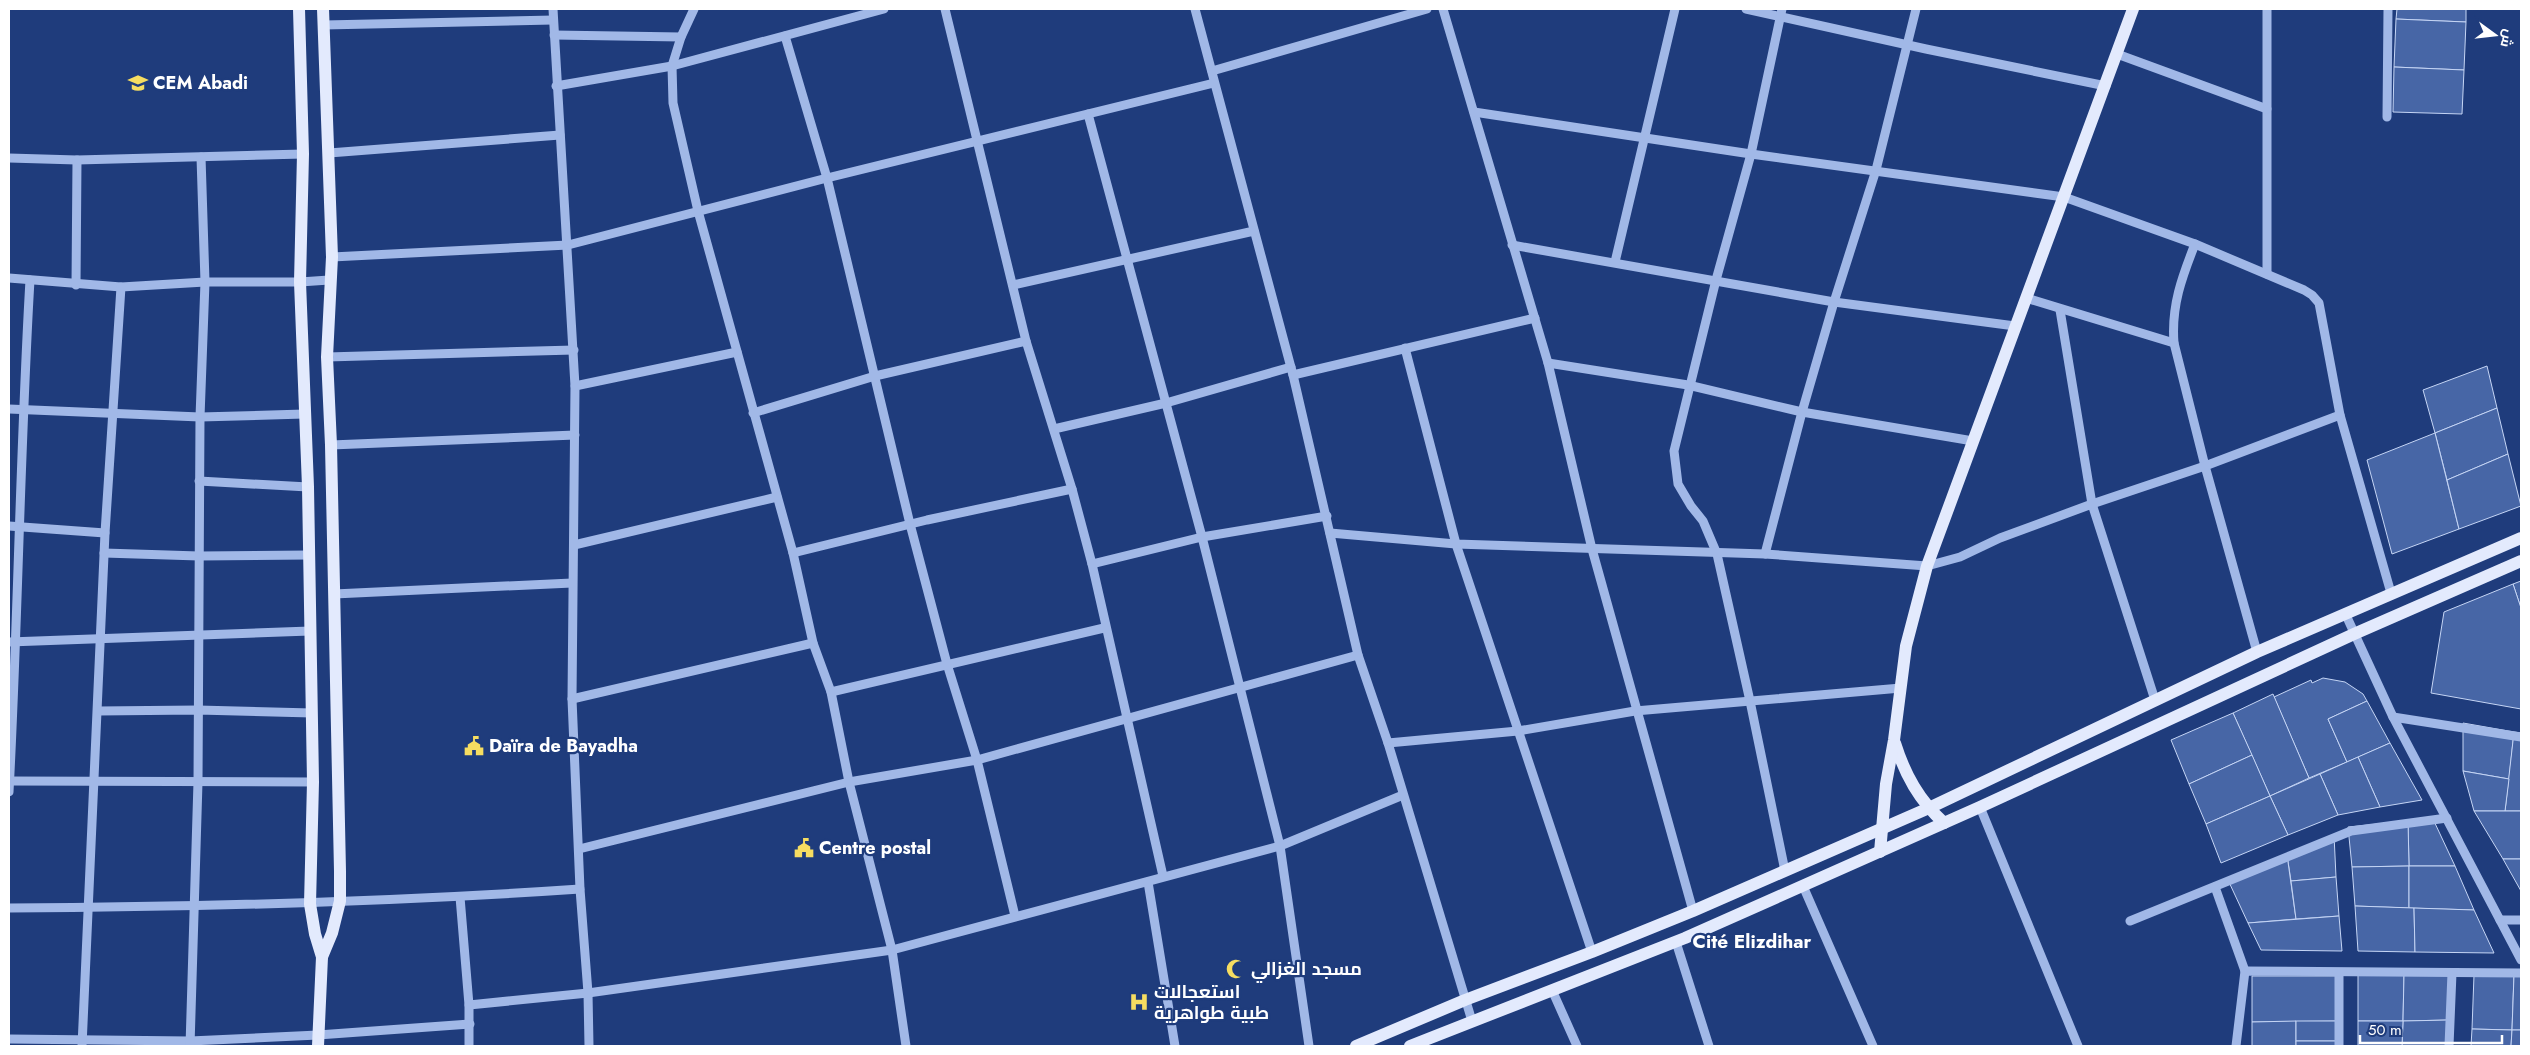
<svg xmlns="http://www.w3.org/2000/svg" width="2530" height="1055" font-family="Jost,Cairo,sans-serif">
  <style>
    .building { fill: #4766a6; stroke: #c5d5f5 }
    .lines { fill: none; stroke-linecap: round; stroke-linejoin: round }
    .minor { stroke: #a1b8e7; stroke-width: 9 }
    .major { stroke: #e3eafd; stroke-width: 12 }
    .labels { text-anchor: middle; stroke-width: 4.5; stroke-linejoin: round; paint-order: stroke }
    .poi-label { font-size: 18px; font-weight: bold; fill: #fff; stroke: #1f3c7c; text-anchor: start }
    .neighbourhood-label { font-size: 19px; font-weight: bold; fill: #fff; stroke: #1f3c7c }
  </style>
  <rect width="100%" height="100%" fill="#1f3c7c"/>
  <g class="building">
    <polygon points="2397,9 2466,9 2466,22 2396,19"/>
    <polygon points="2396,19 2466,22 2464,70 2394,67"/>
    <polygon points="2394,67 2464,70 2462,114 2393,112"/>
    <polygon points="2487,366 2497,408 2435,433 2423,390"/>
    <polygon points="2497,408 2508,454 2447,480 2435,433"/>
    <polygon points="2435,433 2459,529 2392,554 2367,460"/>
    <polygon points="2508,454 2521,506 2459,529 2447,480"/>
    <polygon points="2521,581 2521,608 2513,584"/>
    <polygon points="2513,584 2521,608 2521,709 2431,693 2444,612"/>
    <polygon points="2323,678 2345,682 2363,694 2367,701 2328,719 2347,762 2309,778 2274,697 2311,680 2312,683"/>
    <polygon points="2273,694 2309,778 2270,796 2233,713"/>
    <polygon points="2367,701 2390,743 2347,762 2328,719"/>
    <polygon points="2233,713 2252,755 2189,784 2171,740"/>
    <polygon points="2463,723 2514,732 2509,779 2463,771"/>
    <polygon points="2514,732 2521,733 2521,811 2505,811"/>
    <polygon points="2390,743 2422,800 2380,807 2358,757"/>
    <polygon points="2252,755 2270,796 2206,824 2189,784"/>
    <polygon points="2358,757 2380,807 2338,815 2320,774"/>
    <polygon points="2463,771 2509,779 2505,811 2474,811"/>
    <polygon points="2320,774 2338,815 2288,835 2270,796"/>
    <polygon points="2270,796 2288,835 2221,863 2206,824"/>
    <polygon points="2474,811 2521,811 2521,859 2503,859"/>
    <polygon points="2433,819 2455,866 2409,866 2408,821"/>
    <polygon points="2408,821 2409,866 2352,867 2348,827"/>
    <polygon points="2334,835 2336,877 2291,881 2287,855"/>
    <polygon points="2287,855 2296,919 2248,923 2228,880"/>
    <polygon points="2503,859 2521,859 2521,891"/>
    <polygon points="2409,866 2409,908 2355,906 2352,867"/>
    <polygon points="2409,866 2455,866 2474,910 2409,908"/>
    <polygon points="2336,877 2339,916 2296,919 2291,881"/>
    <polygon points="2355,906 2414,908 2415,952 2358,951"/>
    <polygon points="2414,908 2474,910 2494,953 2415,952"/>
    <polygon points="2339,916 2342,951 2261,950 2248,923"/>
    <polygon points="2358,975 2404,975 2403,1021 2358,1021"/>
    <polygon points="2404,975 2451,975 2449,1020 2403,1021"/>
    <polygon points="2474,975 2514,975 2512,1030 2472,1029"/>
    <polygon points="2514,975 2521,975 2521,1030 2512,1030"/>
    <polygon points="2252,976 2340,976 2340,1021 2252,1022"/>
    <polygon points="2449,1020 2447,1046 2402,1046 2403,1021"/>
    <polygon points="2296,1021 2296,1046 2252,1046 2252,1022"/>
    <rect x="2296" y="1021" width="44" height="20"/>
    <polygon points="2358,1021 2403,1021 2402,1046 2358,1046"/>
    <polygon points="2472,1029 2512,1030 2511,1046 2471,1046"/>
    <polygon points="2512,1030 2521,1030 2521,1046 2511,1046"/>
    <polygon points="2296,1041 2340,1041 2341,1046 2296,1046"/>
  </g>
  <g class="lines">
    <g class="minor">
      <polyline points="553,9 575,386 572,699 580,889 588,993 589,1046"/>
      <polyline points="694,9 681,37 672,66 673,103 698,211 793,553 813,643 831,692 849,782 892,950 906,1046"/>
      <polyline points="945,9 1026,341 1072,489 1092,564 1163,876"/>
      <polyline points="1195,9 1293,375 1358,655 1388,743 1472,1021"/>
      <polyline points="1443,9 1548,363 1592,549 1693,911"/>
      <polyline points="1746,9 1926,49 2106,86"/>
      <polyline points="1782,9 1751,154 1716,280 1674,451 1678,484 1691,506 1703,521 1717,554 1750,701 1785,871"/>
      <polyline points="2267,9 2267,274"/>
      <polyline points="324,25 553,20"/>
      <polyline points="554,35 681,37"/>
      <polyline points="785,36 827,178 910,524 947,664 977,760 1015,916"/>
      <polyline points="2117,54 2267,109"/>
      <polyline points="1212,71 1427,9"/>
      <polyline points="556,86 672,66 884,9"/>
      <polyline points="1474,112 1751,154 2064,197 2195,244 2304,290 2312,295 2319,303 2340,415 2391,593"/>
      <polyline points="1088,114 1202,537 1280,846 1309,1046"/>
      <polyline points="2387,117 2388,9"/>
      <polyline points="329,153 560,135"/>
      <polyline points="9,158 77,160 303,154"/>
      <path d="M2195,244C2182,277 2171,306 2174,343L2205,466L2257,652"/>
      <polyline points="1512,245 1834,302 2015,326"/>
      <polyline points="332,257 568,245 827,178 1214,83"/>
      <polyline points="1615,262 1675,9"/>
      <polyline points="9,278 121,287 205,282 300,282 329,280"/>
      <polyline points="76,285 77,160"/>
      <polyline points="1013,285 1254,231"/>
      <polyline points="2026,298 2174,343"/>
      <polyline points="2060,310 2092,504 2155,700"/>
      <polyline points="1405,348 1456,544 1592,952"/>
      <polyline points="327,357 574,350"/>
      <polyline points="1548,363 1688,385 1802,412 1973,441"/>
      <polyline points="1293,375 1535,318"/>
      <polyline points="575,386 737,352"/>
      <polyline points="9,409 200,417 304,414"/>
      <polyline points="753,413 875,376 1026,341"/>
      <polyline points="1054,429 1166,403 1291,367"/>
      <polyline points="331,445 575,435"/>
      <polyline points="199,481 308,487"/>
      <polyline points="9,526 105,533"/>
      <polyline points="1330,533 1456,544 1765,554 1927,566 1960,557 2000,538 2092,504 2205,466 2340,415"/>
      <polyline points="574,545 777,497"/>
      <polyline points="104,553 199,556 309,555"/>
      <polyline points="793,553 927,520 1072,489"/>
      <polyline points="1765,554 1802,412 1834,302 1876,170 1916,9"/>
      <polyline points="1092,564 1202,537 1327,516"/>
      <polyline points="334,594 572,583"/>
      <polyline points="2345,613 2393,717 2521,960"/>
      <polyline points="9,642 310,631"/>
      <polyline points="831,692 1104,628"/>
      <polyline points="572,699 813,643"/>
      <polyline points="98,711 198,710 312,713"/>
      <polyline points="2393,717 2521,737"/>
      <polyline points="1388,743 1518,731 1635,711 1901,688"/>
      <polyline points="9,781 313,782"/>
      <path d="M9,792C18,621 20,450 30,280"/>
      <polyline points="1980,807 2078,1046"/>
      <polyline points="579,849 849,782 977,760 1358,655"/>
      <polyline points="1148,882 1175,1046"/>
      <polyline points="1803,886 1873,1046"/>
      <polyline points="2215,887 2245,971"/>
      <polyline points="460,897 469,1005 469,1046"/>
      <path d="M9,908C199,907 390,902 580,889"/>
      <polyline points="2500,920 2521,920"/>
      <polyline points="2130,921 2351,831 2447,818"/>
      <polyline points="1676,942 1709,1046"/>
      <polyline points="2339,973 2339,1046"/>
      <polyline points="1552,990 1577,1046"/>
      <polyline points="469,1005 588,993 892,950 1280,846 1403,795"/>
      <polyline points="9,1039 190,1041 318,1035 470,1024"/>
      <polyline points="82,1046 105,533 121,287"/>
      <polyline points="190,1046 198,782 200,417 205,282 201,157"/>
      <polyline points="2236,1046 2245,971 2521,973"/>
      <polyline points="2449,1046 2452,973"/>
    </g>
    <g class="major">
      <polyline points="299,9 303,154 300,282 308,487 313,782 310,904 315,934 322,957"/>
      <path d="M1895,743C1905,775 1919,800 1944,823"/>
      <polyline points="1880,852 1886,784 1894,740 1906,646 1927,566 2133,9"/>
      <polyline points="318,1046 322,957 332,933 340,901 340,871 331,445 327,357 332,257 323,9"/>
      <polyline points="1356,1046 1465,1000 1592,952 1693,911 1929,808 2257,652 2521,538"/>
      <polyline points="1410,1046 1685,938 1980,807 2354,634 2521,561"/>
    </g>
  </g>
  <defs>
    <symbol id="school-bare" viewBox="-9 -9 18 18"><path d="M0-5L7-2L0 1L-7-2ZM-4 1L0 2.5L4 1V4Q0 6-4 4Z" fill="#f6dd61" stroke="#1f3c7c" stroke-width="2.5" paint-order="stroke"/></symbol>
    <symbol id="civic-bare" viewBox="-9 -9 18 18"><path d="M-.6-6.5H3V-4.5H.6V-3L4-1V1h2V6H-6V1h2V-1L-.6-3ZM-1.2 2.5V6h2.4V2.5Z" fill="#f6dd61" stroke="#1f3c7c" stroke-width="2.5" paint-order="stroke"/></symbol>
    <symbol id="mosque-bare" viewBox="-9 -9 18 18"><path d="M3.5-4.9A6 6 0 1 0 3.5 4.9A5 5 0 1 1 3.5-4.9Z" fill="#f6dd61" stroke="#1f3c7c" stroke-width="2.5" paint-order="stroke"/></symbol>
    <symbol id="hospital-bare" viewBox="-9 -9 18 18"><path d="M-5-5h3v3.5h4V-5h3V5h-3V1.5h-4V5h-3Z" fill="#f6dd61" stroke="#1f3c7c" stroke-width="2.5" paint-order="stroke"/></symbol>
  </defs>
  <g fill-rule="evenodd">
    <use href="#school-bare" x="124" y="69" width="28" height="28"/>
    <use href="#civic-bare" x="460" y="732" width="28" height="28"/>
    <use href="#civic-bare" x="790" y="834" width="28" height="28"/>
    <use href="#mosque-bare" x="1222" y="955" width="28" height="28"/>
    <use href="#hospital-bare" x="1125" y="988" width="28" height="28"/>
  </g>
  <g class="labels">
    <g class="poi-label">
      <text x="153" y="89">CEM Abadi</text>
      <text x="489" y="752">Daïra de Bayadha</text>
      <text x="819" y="854">Centre postal</text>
      <text x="1251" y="975">مسجد الغزالي</text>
      <text x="1154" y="998">استعجالات<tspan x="1154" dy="21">طبية طواهرية</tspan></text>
    </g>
    <g class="neighbourhood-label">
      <text x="1752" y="948">Cité Elizdihar</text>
    </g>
  </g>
  <rect width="2530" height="1055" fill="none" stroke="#ffffff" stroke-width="20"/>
  <g transform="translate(2495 35) rotate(105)" stroke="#1f3c7c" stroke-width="4" paint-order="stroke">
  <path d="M0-4L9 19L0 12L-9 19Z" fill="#ffffff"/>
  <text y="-8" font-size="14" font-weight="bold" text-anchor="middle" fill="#ffffff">ش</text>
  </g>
  <path d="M2360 1035v8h142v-8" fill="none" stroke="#ffffff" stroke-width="2.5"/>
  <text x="2368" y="1035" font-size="15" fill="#ffffff" stroke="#1f3c7c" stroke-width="4" paint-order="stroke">50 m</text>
</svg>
